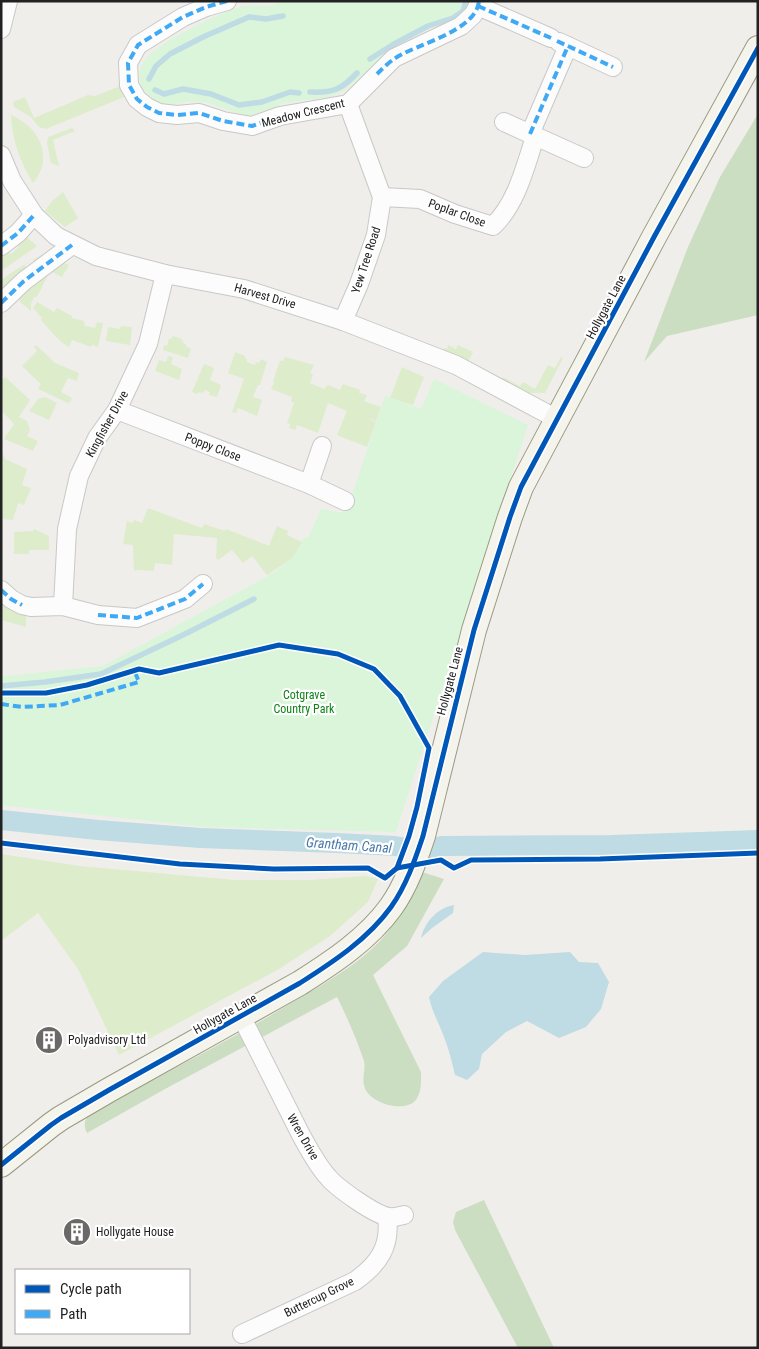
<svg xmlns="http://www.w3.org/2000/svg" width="759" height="1349" font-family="'Roboto Condensed',sans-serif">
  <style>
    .grass { fill: #ddeccb }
    .forest { fill: #cbdec1 }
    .park { fill: #daf5da }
    .water { fill: #bfdbe3 }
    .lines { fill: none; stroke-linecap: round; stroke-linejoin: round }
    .stream { stroke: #bfdbe3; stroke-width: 5.5 }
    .canal { stroke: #bfdbe3; stroke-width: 20 }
    .street-casing { stroke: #c9c8c7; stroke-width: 20 }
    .secondary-casing { stroke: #999a82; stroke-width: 26 }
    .street { stroke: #fdfcfc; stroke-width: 18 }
    .secondary { stroke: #f4f4ed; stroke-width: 24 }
    .quiet { stroke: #3fa9f5; stroke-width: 4; stroke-dasharray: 8 4; stroke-linecap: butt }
    .cycleway-casing { stroke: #fff; stroke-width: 8 }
    .cycleway { stroke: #0057b8; stroke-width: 5 }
    .labels { text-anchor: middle; stroke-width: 4.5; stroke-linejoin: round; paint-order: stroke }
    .street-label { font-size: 12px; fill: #222; stroke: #fff }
    .park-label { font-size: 12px; fill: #0c8416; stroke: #fff }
    .poi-label { font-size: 12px; fill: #222; stroke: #fff; text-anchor: start }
    .water-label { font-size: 14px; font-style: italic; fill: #4a7aab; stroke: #fff }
  </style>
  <rect width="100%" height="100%" fill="#f0eeeb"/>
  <g class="grass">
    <polygon points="123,85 129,95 46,129 39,127 31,117 14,107 13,102 25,97 34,118 88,95 95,96"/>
    <path d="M11,115C39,127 55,157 33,183C20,161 12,141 11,115Z"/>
    <polygon points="72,128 75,131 53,140 59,166 51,163 47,143 48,137"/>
    <polygon points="63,192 78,218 65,227 45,211 52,201"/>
    <polygon points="24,235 37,246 1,271 1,257 8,251 11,254 19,247 16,243"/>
    <polygon points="45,253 48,255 37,264 33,260 25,265 27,270 1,292 1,280 17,269"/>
    <polygon points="59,261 69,265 62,277 50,271 37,297 34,297 31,304 31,311 19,301 21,292"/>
    <path d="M37,302L54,312L57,308L72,316V318L84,321L85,326L95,328L97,322L103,323L98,347L92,345L91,347L72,340L69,347C59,342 49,329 41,320L42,318L33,308Z"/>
    <polygon points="121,326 132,327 130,345 106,341 108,327 120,329"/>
    <polygon points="173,336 182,339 183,343 186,344 186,346 191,349 188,358 163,350 164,345 167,346 169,338 171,339"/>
    <polygon points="36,345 55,363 79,373 77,381 68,378 61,392 72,398 70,402 68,403 38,389 41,384 22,366 37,351 34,347"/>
    <polygon points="448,345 456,349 458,345 473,352 468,362 443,350 444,348 447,349"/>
    <polygon points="235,352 245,356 245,358 247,359 247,362 255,365 256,362 259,363 261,359 267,362 260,385 258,385 253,397 262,400 257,416 238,408 236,413 232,412 244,379 228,373"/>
    <polygon points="168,356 173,357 171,364 182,369 179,380 155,371 159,360 166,362"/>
    <polygon points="285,357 314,365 310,373 313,375 310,383 324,389 328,385 340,390 343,384 360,390 359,393 367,395 364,401 381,407 376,421 364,417 376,422 367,447 337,435 347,411 328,403 318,433 297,425 295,430 289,428 290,424 287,423 294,403 291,401 292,397 271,389 274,383 273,381 280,361 283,361"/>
    <polygon points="561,357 563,358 545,393 526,393 502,379 503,377 520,386 523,382 535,389 548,365 555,368"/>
    <polygon points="204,364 214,368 210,380 221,385 217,397 209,395 210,392 205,390 203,393 199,392 198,394 192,392"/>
    <polygon points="402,367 424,377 413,405 390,398"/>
    <polygon points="5,377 30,400 19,417 27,421 30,430 27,436 38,441 33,451 4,439 14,424 1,410 1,381"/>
    <polygon points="45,397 57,403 49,420 29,411 38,399"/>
    <polygon points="1,450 5,459 27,469 22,485 31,488 24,505 18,503 13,520 1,519"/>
    <polygon points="148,508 202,528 204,524 225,531 226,529 269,546 277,526 288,531 287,535 302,542 293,558 267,575 252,556 243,563 232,550 218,560 216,558 217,538 174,534 172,565 155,563 154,571 138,570 134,571 133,545 123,544 127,521 132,523 134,520 142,523"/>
    <polygon points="34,529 49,536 49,550 29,550 29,554 14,554 14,532 33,531"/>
    <polygon points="1,601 12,610 26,615 26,627 1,620"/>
    <polygon points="1,854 80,866 235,880 309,880 365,876 378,879 368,902 330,936 279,969 119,1055 78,969 38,913 1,941"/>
  </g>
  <g class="forest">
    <polygon points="758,114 758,315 667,336 644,362 688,247 720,177"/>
    <path d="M422,872L444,879L407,946L373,975L421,1072C421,1081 422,1093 415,1101C403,1113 370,1103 365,1088C361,1079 366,1070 364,1061C357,1040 347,1017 337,997L165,1089L87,1133C82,1123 86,1116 94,1110C160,1076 225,1043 288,1005C320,986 355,967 381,940C399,920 411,896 422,872Z"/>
    <polygon points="484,1200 554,1348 518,1348 455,1230 453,1222 456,1212"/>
  </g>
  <g class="park">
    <path d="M281,1H472L467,10L454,21L436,26L399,44L388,51L369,70L345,90L331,97L283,103L267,112L245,116L205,102H188L168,105L158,103L142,89C139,79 138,72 143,63C151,45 223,11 243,6C256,3 269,10 281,1Z"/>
    <path d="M434,379L528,425L396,832L205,827L1,805V674L6,676L103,666L268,576C287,563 295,559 304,537L308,538L321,509L343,513L353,492L385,396L421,409Z"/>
  </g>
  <g class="water">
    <path d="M454,905L453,913L432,928L421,938C425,922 437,908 454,905Z"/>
    <path d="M483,952L525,955L570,952L579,962L598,963L609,982L601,1009L586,1027L559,1038L527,1021L506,1032L482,1054L479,1069L467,1080L455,1075C452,1062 449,1050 444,1037C439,1023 432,1012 429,997L443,981Z"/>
  </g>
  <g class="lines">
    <g class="stream">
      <polyline points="370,59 394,44 428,26 453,18 463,11 466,1"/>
      <polyline points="149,79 156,66 170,54 203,37 249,17 266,19 283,16"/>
      <polyline points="155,90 164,94 183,89 211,94 239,105 262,102 290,92 299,93"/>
      <path d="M310,92C333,93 341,90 357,73"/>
      <polyline points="1,686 45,682 101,674 185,634 254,599"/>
    </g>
    <polyline class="canal" points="1,820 98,830 200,838 337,843 395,846 418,850 442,846 612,845 758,840"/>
    <defs>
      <g id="street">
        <polyline points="227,1 206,7 183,17 138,45 128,63 129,85 137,99 147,107 159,113 177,115 199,113 223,121 252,126 280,116 348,104 394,58 461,26 473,15 478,6 479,1"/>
        <polyline points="478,6 551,38"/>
        <polyline points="1,29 8,1"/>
        <polyline points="559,42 613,67"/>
        <polyline points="504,122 584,158"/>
        <polyline points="530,134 568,46"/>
        <polyline points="1,155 12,181 34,215 56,236 96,256 165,274 244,289 343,321 456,365 557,419"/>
        <path d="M382,197L420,199L455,214L493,226C517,203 525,167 535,137"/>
        <polyline points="1,246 18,233 34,215"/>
        <polyline points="1,303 24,281 72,245"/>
        <polyline points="343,321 359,284 376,235 382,197 348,104"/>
        <polyline points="117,410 309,484 345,501"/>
        <polyline points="309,484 322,446"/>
        <polyline points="1,590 11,599 22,605 31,607 63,606 98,615 137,618 185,599 203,584"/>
        <polyline points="63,606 67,529 79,476 97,438 117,410 148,344 165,274"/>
        <path d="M241,1016L301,1135C309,1149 317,1165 328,1177C337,1188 375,1215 389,1217C394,1218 399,1216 404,1215"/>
        <path d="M242,1334L355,1281C379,1264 391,1246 387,1217"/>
      </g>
      <path id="secondary" d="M1,1165L51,1125L61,1118L109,1090L300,983C333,962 368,939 391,907C406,886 415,860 423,836L474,630L510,517L521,487L654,237L758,48"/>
    </defs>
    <use href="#street" class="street-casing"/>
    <use href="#secondary" class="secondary-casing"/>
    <use href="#street" class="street"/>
    <use href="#secondary" class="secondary"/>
    <g class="quiet">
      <polyline points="227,1 206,7 183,17 138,45 128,63 129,85 137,99 147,107 159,113 177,115 199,113 223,121 252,126 280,116 305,111"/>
      <polyline points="478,6 551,38"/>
      <polyline points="557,41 613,67"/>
      <path d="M377,74C382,69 388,63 394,59C415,44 476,32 479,1"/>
      <polyline points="530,134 568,46"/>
      <polyline points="1,246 18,233 34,215"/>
      <polyline points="1,303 24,281 72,245"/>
      <polyline points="1,590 11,599 22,605"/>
      <polyline points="98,615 137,618 185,599 203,584"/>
      <polyline points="1,704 22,707 60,705 139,682 134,670"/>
    </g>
    <defs>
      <g id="cycleway">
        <polyline points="1,693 46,693 87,685 139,669 159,673 279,645 338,654 374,669 400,696 429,748 417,807 409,836 397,868"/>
        <polyline points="1,843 180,864 274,869 368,868 385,878 397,868 441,860 454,868 471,860 600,859 758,853"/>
        <path d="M1,1165L51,1125L61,1118L109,1090L300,983C333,962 368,939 391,907C406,886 415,860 423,836L474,630L510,517L521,487L654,237L758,48"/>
      </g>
    </defs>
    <use href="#cycleway" class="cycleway-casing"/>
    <use href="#cycleway" class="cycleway"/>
  </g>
  <defs>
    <symbol id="building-disc" viewBox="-11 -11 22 22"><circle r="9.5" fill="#6a6968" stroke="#fff"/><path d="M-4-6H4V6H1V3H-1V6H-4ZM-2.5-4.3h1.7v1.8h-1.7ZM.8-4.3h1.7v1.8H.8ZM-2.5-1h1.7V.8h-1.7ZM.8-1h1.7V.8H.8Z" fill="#fff"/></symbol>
  </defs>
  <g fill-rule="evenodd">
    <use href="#building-disc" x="33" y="1024" width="32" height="32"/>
    <use href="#building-disc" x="61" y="1216" width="32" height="32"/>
  </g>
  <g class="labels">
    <g class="street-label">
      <text transform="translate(303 113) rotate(-14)" y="4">Meadow Crescent</text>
      <text transform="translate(457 213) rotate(20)" y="4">Poplar Close</text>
      <text transform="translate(366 260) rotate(-72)" y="4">Yew Tree Road</text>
      <text transform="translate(265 296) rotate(16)" y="4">Harvest Drive</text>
      <text transform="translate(606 307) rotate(-62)" y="4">Hollygate Lane</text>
      <text transform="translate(107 424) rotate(-61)" y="4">Kingfisher Drive</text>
      <text transform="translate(213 447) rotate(21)" y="4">Poppy Close</text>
      <text transform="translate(450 681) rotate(-75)" y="4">Hollygate Lane</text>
      <text transform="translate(225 1014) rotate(-29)" y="4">Hollygate Lane</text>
      <text transform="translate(303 1137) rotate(60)" y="4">Wren Drive</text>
      <text transform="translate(319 1297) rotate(-26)" y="4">Buttercup Grove</text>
    </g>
    <g class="park-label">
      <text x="304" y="699">Cotgrave<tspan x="304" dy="14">Country Park</tspan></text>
    </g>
    <g class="poi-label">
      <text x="68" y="1044">Polyadvisory Ltd</text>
      <text x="96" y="1236">Hollygate House</text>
    </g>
    <g class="water-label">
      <text transform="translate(349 845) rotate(4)" y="5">Grantham Canal</text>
    </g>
  </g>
  <rect width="759" height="1349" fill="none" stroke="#222222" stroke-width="5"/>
  <rect x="15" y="1269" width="175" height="65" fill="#ffffff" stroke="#a7a7a7"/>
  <rect x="25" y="1285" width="25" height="8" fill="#0057b8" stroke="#a7a7a7"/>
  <text x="60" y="1294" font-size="15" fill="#222222">Cycle path</text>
  <rect x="25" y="1310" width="25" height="8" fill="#3fa9f5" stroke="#a7a7a7"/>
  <text x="60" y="1319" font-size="15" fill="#222222">Path</text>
</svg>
